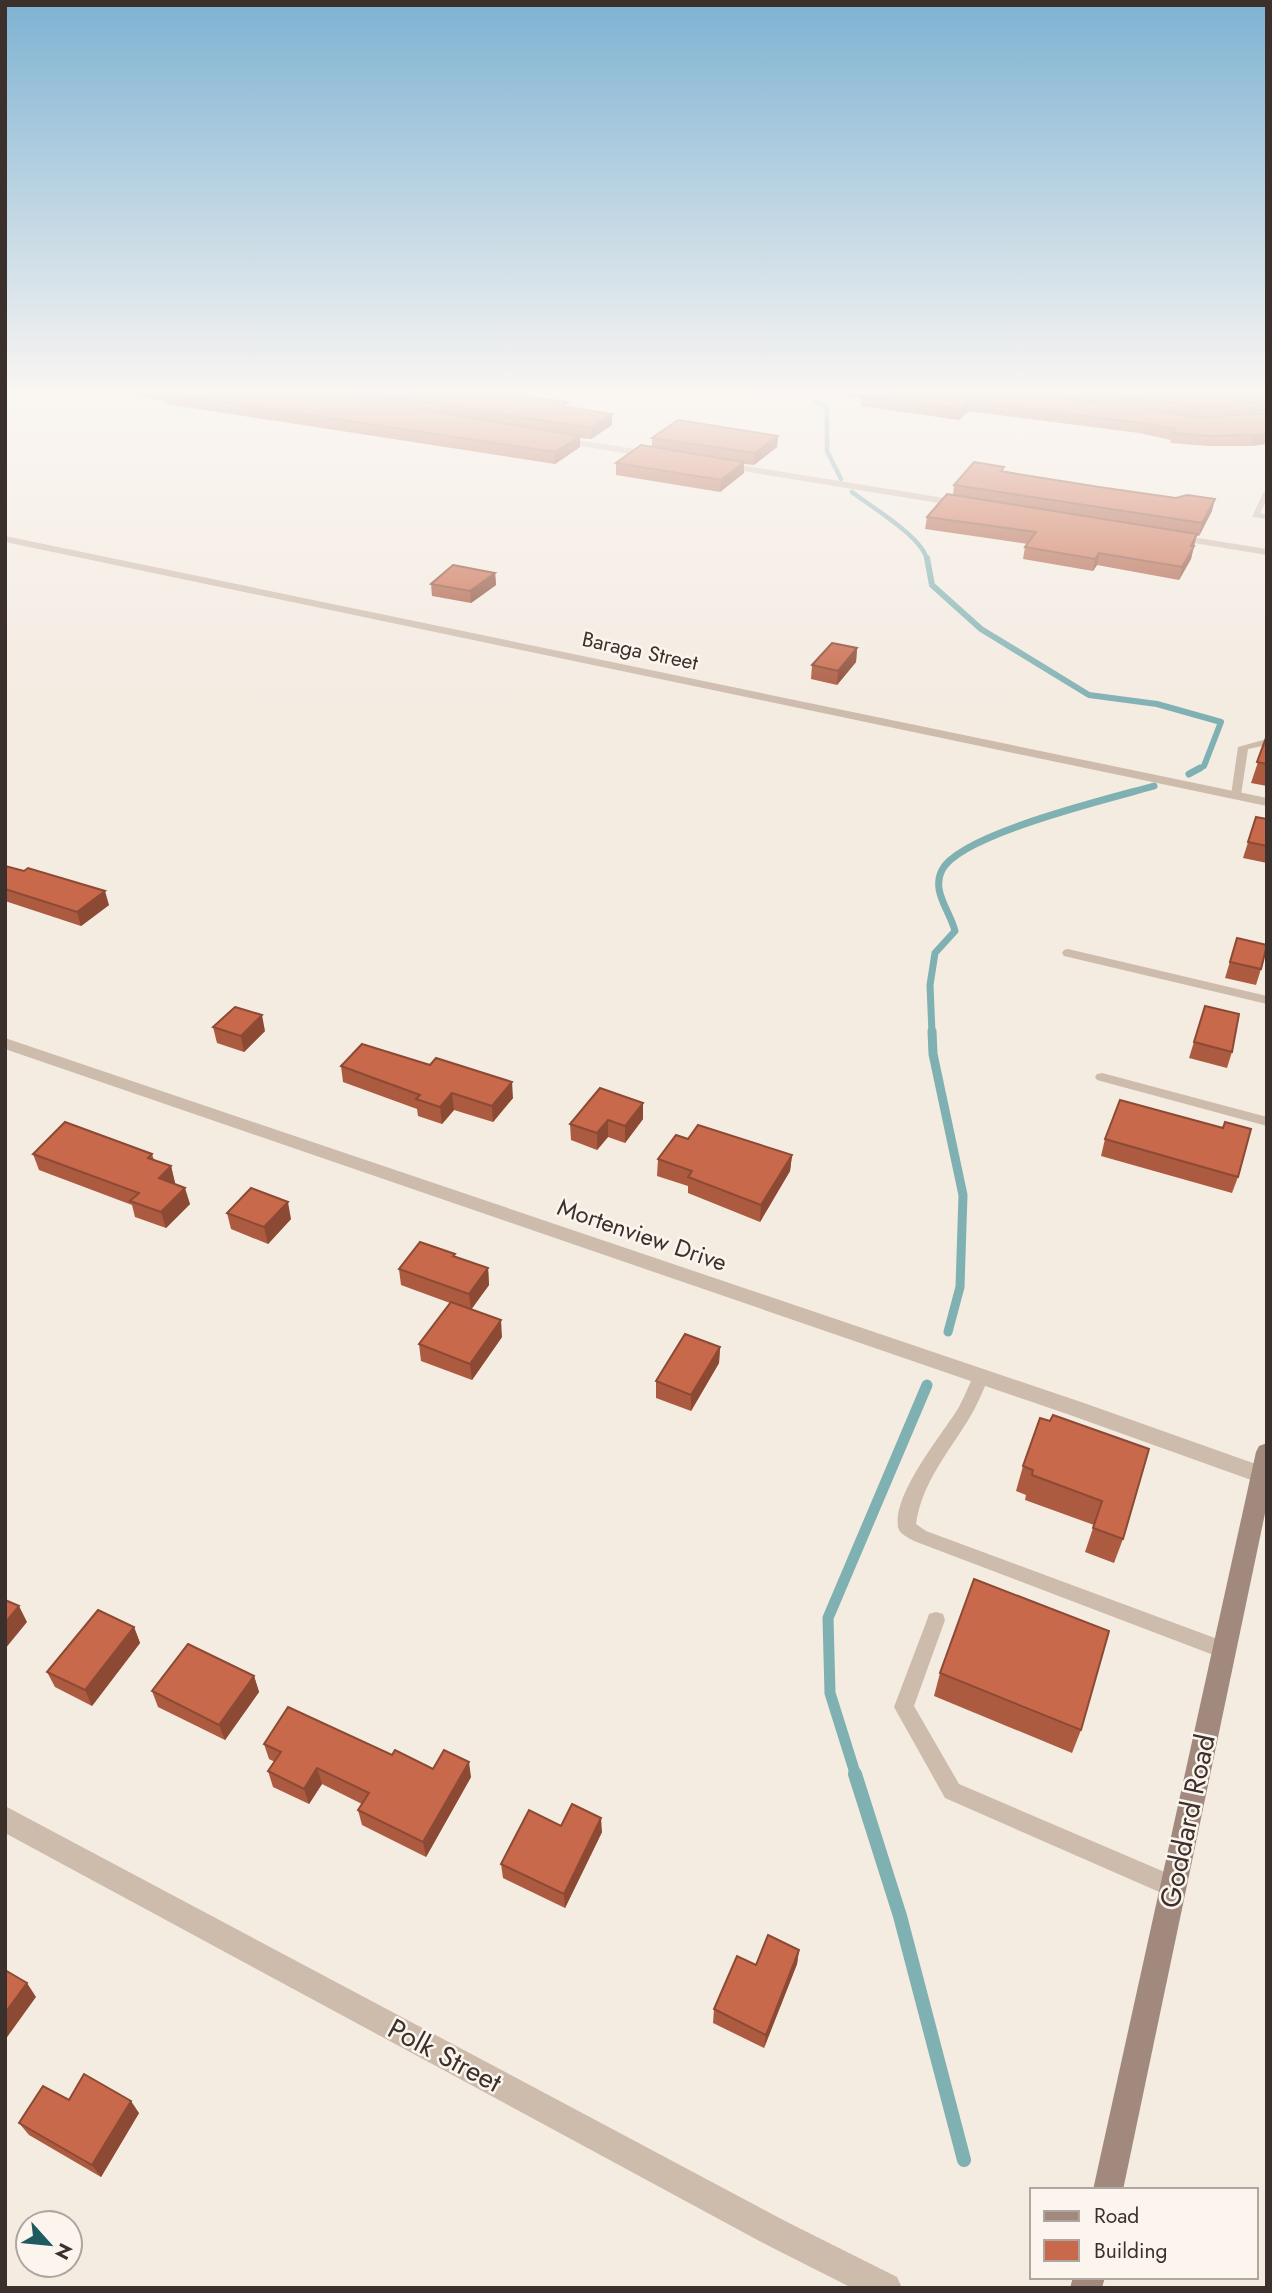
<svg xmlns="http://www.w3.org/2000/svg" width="1272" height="2293" font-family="Jost,sans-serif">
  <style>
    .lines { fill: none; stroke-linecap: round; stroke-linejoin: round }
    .stream-far5 { stroke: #7fb0b2; stroke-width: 4.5 }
    .stream-far4 { stroke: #7fb0b2; stroke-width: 6 }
    .stream-far3 { stroke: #7fb0b2; stroke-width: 7 }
    .stream-far2 { stroke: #7fb0b2; stroke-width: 9 }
    .stream-far1 { stroke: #7fb0b2; stroke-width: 11 }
    .stream { stroke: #7fb0b2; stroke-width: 14 }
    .service { fill: #cdbbac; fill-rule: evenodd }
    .minor { fill: #cdbbac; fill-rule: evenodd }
    .secondary { fill: #a18a7d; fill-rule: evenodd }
    .wall { fill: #ac5a40 }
    .shaded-wall { fill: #8c4a34 }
    .building { fill: #c8694b; stroke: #8c4a34; stroke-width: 2 }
    .labels { text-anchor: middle; stroke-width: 5; stroke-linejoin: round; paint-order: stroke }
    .far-street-label { font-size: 21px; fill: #3b302b; stroke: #fbf5ee }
    .street-label { font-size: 24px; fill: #3b302b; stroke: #fbf5ee }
    .near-street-label { font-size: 28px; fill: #3b302b; stroke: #fbf5ee }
  </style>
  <rect width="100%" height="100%" fill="#f4ebe1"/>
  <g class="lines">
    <g class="stream-far5">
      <polyline points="815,402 827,407 827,451 841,479"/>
      <path d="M852,492C871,507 923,537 927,560"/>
    </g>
    <polyline class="stream-far4" points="927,558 932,585 981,629 1089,695 1157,704 1221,722 1204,766 1197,770"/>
    <g class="stream-far3">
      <polyline points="1189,774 1200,768"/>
      <path d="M932,1033L930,985L935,953L955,931C950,911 931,891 942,870C960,834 1112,798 1154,786"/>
    </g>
    <polyline class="stream-far2" points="932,1031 933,1054 963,1195 960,1287 948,1332"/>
    <polyline class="stream-far1" points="856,1776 830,1693 828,1618 927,1385"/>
    <polyline class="stream" points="855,1774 900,1916 964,2160"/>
    <g class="service">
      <polygon points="1267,491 1267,500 1260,513 1267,515 1267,519 1252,517 1263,493"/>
      <polygon points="1267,739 1267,745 1248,749 1241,795 1236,798 1232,797 1231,795 1238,747"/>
      <polygon points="1068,949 1267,996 1267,1004 1064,956 1062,953 1064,950"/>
      <polygon points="1102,1073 1267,1117 1267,1126 1097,1080 1095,1077 1097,1074"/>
      <path d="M981,1371L987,1373L989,1377C983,1390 978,1404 970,1417C949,1452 922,1482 916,1524L926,1531L1231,1644L1233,1650L1231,1656L1224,1659L914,1541C909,1538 899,1534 898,1527C893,1493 942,1435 959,1407C965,1396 969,1384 975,1373Z"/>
      <polygon points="936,1612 943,1614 945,1620 914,1706 959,1784 1181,1879 1184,1887 1181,1895 1173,1898 945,1798 894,1707 927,1620 929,1614"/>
    </g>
    <g class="minor">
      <polygon points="558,437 655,452 659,455 655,458 555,442"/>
      <polygon points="721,462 963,501 968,504 963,507 718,467"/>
      <polygon points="1173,534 1267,549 1267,555 1169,539 1169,535"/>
      <polygon points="5,536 1267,798 1267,806 5,542"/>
      <polygon points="5,1038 1084,1403 1267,1468 1267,1482 1254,1481 1070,1415 5,1049"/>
      <polygon points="5,1806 789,2223 897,2277 902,2288 852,2288 767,2245 5,1833"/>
    </g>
    <g class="secondary">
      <polygon points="1267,1443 1267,1504 1123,2190 1093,2190 1256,1452 1259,1446"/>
      <polygon points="1073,2277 1105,2277 1102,2288 1070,2288"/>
    </g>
  </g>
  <g class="wall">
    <polygon points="117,392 500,392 569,407 612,425 591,439 580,438 580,447 555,464 166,404 165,401"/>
    <polygon points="765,392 796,392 791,396"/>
    <polygon points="822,392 1267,392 1267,412 1196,416 1141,409 1198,417 1267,413 1252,446 1208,446 1170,443 1171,440 1139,433 968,411 959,420 861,406 861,398"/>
    <polygon points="778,436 777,447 754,465 744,464 744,473 720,492 616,475 616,463 652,447 652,438"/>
    <polygon points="1004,471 1212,511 1199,536 1196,535 1191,559 1179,580 1097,565 1093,571 1023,559 1025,547 1028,544 925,529 927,517 953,495 954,485"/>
    <polygon points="495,573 496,585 471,603 432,596 431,584"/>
    <polygon points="857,648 856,662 837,685 811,679 812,665"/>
    <polygon points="1267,735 1267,786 1251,783"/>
    <polygon points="1256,817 1267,819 1267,863 1243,858"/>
    <polygon points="5,866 109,905 81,926 5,901"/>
    <polygon points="1237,938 1261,969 1256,985 1225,978"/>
    <polygon points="1205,1006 1232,1052 1227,1068 1189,1058"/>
    <polygon points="213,1027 265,1031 244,1052 217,1043"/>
    <polygon points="341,1066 513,1098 493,1122 454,1110 442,1124 418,1116 417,1109 343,1082"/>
    <polygon points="600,1088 643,1119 625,1143 608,1137 597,1150 571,1140 570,1124"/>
    <polygon points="688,1139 792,1155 790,1171 760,1222 688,1193 688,1186 657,1176 658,1159"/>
    <polygon points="1105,1139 1238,1177 1232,1193 1101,1156"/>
    <polygon points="33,1154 152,1154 154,1160 171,1166 175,1183 174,1184 190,1204 166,1228 135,1217 132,1205 39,1170"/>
    <polygon points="227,1213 291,1219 268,1244 231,1229"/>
    <polygon points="455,1257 488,1268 489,1285 471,1309 502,1337 472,1380 421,1361 419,1344 450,1303 401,1285 399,1269"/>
    <polygon points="720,1347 719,1363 691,1411 656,1398 656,1381"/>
    <polygon points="1050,1421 1149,1449 1123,1539 1114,1563 1085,1552 1094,1525 1025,1500 1026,1495 1016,1491 1023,1466"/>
    <polygon points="134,1627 140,1643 92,1706 55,1687 47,1672"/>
    <polygon points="940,1673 1081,1730 1072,1753 934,1696"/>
    <polygon points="254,1676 259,1692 225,1740 158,1707 152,1691"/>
    <polygon points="264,1744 392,1755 433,1769 471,1777 426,1857 362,1825 358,1810 362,1804 322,1784 309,1804 273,1787 268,1771 275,1762 269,1759"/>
    <polygon points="561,1826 602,1832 565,1908 503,1878 501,1864"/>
    <polygon points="799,1950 797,1964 764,2048 713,2023 714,2009 756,1965"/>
    <polygon points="69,2100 139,2113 101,2177 29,2135 19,2123"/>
  </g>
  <g class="shaded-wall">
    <polygon points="970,401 968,411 959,420 961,409"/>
    <polygon points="612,414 612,425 591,439 591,428"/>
    <polygon points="1267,434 1267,444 1252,446 1254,435"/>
    <polygon points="580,436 580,447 555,464 555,452"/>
    <polygon points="778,436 777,447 754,465 755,453"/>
    <polygon points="744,462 744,473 720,492 721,480"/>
    <polygon points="1215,499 1212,511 1199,536 1202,523"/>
    <polygon points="1197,534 1191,559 1179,580 1182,567"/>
    <polygon points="1099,553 1097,565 1093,571 1095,559"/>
    <polygon points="495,573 496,585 471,603 470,591"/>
    <polygon points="857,648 856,662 837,685 838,671"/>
    <polygon points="105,891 109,905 81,926 77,912"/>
    <polygon points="262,1015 265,1031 244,1052 241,1036"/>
    <polygon points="512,1082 513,1098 493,1122 492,1106"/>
    <polygon points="452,1093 454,1110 442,1124 440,1107"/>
    <polygon points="643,1103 643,1119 625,1143 625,1126"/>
    <polygon points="608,1120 608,1137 597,1150 597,1133"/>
    <polygon points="792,1155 790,1171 760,1222 761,1205"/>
    <polygon points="171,1166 175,1183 163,1194 159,1178"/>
    <polygon points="185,1188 190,1204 166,1228 161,1212"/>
    <polygon points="288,1202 291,1219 268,1244 264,1227"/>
    <polygon points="488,1268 489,1285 471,1310 469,1294"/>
    <polygon points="501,1320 502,1337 472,1380 470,1364"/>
    <polygon points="720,1347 719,1363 691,1411 691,1395"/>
    <polygon points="19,1606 27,1622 5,1649 5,1623"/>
    <polygon points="134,1627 140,1643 92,1706 85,1690"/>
    <polygon points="254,1676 259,1692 225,1740 219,1725"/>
    <polygon points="469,1762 471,1777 426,1857 423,1842"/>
    <polygon points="317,1768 322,1784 309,1804 304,1789"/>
    <polygon points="601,1818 602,1832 565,1908 564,1894"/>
    <polygon points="799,1950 797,1964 764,2048 766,2035"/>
    <polygon points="27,1983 36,1997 5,2040 5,2013"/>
    <polygon points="131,2101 139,2113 101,2177 92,2165"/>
  </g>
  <g class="building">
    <polygon points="166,392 318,392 580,436 555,452 164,393"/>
    <polygon points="360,392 500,392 568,402 562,406 612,414 591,428"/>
    <polygon points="865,392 1020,392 1198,417 1267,413 1267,434 1254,435 1210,436 1173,433 1175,429 1141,423 970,401 961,409 861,396"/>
    <polygon points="1089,392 1267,392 1267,402 1198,406"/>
    <polygon points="678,420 778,436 755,453 652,438"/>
    <polygon points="641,445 744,462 721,480 616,463"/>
    <polygon points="974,462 1004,467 1001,471 1012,473 1099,487 1176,498 1187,495 1215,499 1202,523 954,485"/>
    <polygon points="947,494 1197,534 1191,546 1194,546 1182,567 1099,553 1095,559 1025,547 1036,532 927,517"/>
    <polygon points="453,565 495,573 470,591 431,584"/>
    <polygon points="832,643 857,648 838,671 812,665"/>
    <polygon points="1267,735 1267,764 1257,762"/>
    <polygon points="1256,817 1267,819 1267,846 1248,842"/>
    <polygon points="5,866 24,871 28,868 105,891 77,912 5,889"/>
    <polygon points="1237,938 1267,945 1261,969 1230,962"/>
    <polygon points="1205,1006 1239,1014 1232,1052 1194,1042"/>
    <polygon points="235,1007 262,1015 241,1036 213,1027"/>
    <polygon points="362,1044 430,1065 436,1058 512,1082 492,1106 452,1093 440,1107 416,1099 420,1095 341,1066"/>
    <polygon points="600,1088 643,1103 625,1126 608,1120 597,1133 570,1124"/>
    <polygon points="1120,1100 1223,1128 1225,1122 1251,1129 1238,1177 1105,1139"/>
    <polygon points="65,1122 152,1154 148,1158 171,1166 159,1178 185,1188 161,1212 130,1201 139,1193 33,1154"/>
    <polygon points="698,1125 792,1155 761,1205 688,1177 692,1171 658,1159 676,1135 688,1139"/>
    <polygon points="251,1188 288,1202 264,1227 227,1213"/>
    <polygon points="420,1242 455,1254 453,1256 488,1268 469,1294 399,1269"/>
    <polygon points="451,1302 501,1320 470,1364 419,1344"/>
    <polygon points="685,1334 720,1347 691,1395 656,1381"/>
    <polygon points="1053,1415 1149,1449 1123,1539 1093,1528 1102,1501 1032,1475 1033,1470 1023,1466 1040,1418 1050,1421"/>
    <polygon points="974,1579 1109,1631 1081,1730 940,1673"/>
    <polygon points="5,1600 19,1606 5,1623"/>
    <polygon points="98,1610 134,1627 85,1690 47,1672"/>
    <polygon points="188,1644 254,1676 219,1725 152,1691"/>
    <polygon points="288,1707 392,1755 395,1750 433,1769 444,1750 469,1762 423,1842 358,1810 369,1793 317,1768 304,1789 268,1771 281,1752 264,1744"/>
    <polygon points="572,1804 601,1818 564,1894 501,1864 529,1810 561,1826"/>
    <polygon points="768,1935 799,1950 766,2035 714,2009 737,1956 756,1965"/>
    <polygon points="5,1970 27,1983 5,2013"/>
    <polygon points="84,2074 131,2101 92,2165 19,2123 43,2086 69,2100"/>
  </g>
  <linearGradient id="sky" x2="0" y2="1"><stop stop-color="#7eb2d2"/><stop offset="0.55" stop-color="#faf6f2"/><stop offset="1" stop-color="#faf6f2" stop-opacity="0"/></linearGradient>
  <rect width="1272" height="713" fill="url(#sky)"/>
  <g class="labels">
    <g class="far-street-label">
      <text transform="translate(640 651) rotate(12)" y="7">Baraga Street</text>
    </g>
    <g class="street-label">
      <text transform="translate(642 1235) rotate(19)" y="8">Mortenview Drive</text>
    </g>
    <g class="near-street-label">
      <text transform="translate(1187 1821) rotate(-78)" y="10">Goddard Road</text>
      <text transform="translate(445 2055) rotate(28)" y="10">Polk Street</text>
    </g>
  </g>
  <rect width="1272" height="2293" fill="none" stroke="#3b302b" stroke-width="14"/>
  <rect x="1030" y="2188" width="228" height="91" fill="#fbf5ee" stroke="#aea6a0" stroke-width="2"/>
  <rect x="1044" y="2211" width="35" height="10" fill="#a18a7d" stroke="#aea6a0" stroke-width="2"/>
  <text x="1094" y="2223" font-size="21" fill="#3b302b">Road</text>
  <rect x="1044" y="2240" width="35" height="21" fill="#c8694b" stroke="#aea6a0" stroke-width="2"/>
  <text x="1094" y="2258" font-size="21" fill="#3b302b">Building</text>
  <g transform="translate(49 2244) rotate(117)"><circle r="33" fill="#fbf5ee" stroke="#aea6a0" stroke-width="2"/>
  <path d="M0-5L12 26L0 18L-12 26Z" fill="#1f5a5e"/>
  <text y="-10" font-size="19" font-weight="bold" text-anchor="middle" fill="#3b302b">N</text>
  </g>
</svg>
